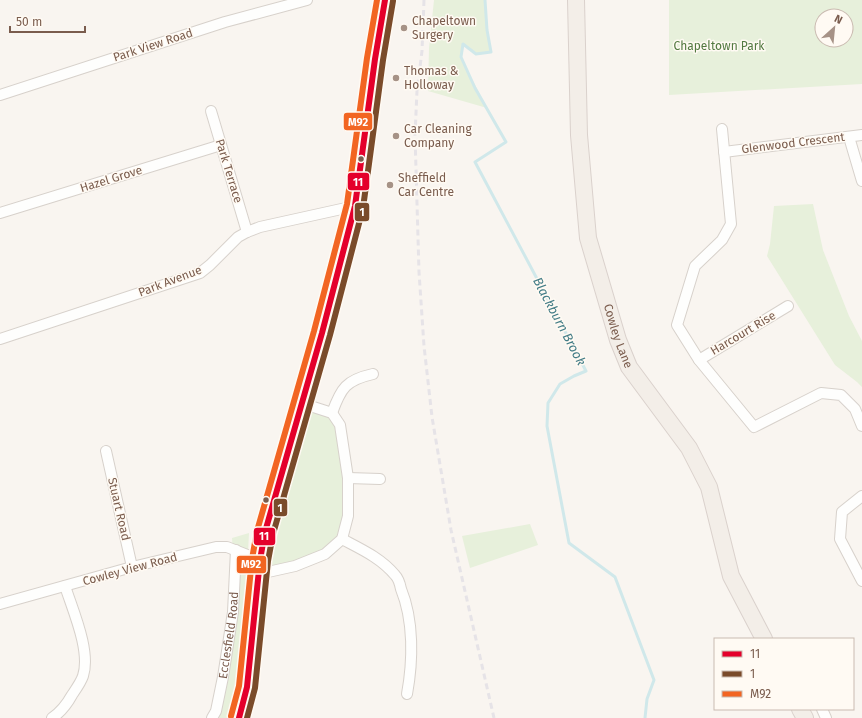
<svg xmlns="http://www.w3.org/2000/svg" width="862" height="718" font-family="'Fira Sans',sans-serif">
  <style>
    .green { fill: #e7f0db; fill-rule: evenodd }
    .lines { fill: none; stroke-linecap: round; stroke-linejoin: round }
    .stream { stroke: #d0e8ea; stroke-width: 3 }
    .minor-casing { stroke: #d7d1cb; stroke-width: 12 }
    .primary-casing { stroke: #dad1cc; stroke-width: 18 }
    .minor { stroke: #fefefd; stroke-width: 10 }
    .primary { stroke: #f3eee8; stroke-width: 16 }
    .rail { stroke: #e6e3e7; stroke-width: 3; stroke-dasharray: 6 4; stroke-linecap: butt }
    .bus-1-casing { stroke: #fffaf3; stroke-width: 9 }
    .bus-2-casing { stroke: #fffaf3; stroke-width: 9 }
    .bus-3-casing { stroke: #fffaf3; stroke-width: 9 }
    .bus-1 { stroke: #e4002b; stroke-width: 6 }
    .bus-2 { stroke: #7a4b2a; stroke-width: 6 }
    .bus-3 { stroke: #f26522; stroke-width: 6 }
    .poi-dot { fill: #a69286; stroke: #fffaf3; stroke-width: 1.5 }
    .bus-dot { fill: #7a5c4d; stroke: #fffaf3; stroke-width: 1.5 }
    .labels { text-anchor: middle; stroke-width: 3; stroke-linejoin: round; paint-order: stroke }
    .poi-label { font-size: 12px; fill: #7a5c4d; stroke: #fffaf3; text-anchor: start }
    .street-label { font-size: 12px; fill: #7a5c4d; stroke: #fffaf3 }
    .park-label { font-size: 12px; fill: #537a41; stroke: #fffaf3 }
    .water-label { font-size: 13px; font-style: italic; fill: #437c86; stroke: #fffaf3 }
    .line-badge { stroke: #fffaf3; stroke-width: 1.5 }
    .badge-label { font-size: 11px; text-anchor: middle; font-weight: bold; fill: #fff }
  </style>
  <rect width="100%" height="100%" fill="#f9f5f0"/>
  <g class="green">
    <polygon points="434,0 485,0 487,30 491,52 476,54 464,44 461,58 487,108 428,91 429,48"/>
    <path d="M669,0H862V84L669,95ZM822,16H846V40H822Z"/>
    <polygon points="813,204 823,250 849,316 862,341 862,387 857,382 835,365 767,256 770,244 774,206"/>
    <polygon points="302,407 329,416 336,427 344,480 345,515 339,537 322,551 294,562 263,568"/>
    <polygon points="530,524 538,545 470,568 462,536"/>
    <polygon points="249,533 246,593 233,718 217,718 236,611 232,538"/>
  </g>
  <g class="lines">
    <polyline class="stream" points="485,0 487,30 491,52 476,54 463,44 461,57 475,88 506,142 475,162 586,371 574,376 560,384 548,403 547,426 569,543 615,577 654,680 647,699 645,718"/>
    <defs>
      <g id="minor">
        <polyline points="0,95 225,22 307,0"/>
        <polyline points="211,111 247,232"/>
        <polyline points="722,129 731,224 722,240 695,266 677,325 699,360 754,427 821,393 841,395 855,409 862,426"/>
        <polyline points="849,137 862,181"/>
        <polyline points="724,152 862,135"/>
        <polyline points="0,213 221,145"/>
        <polyline points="0,339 200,273 210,265 238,237 247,232 260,227 355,206"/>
        <polyline points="699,360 788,306"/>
        <path d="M332,413C341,388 346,380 373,374"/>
        <polyline points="106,451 132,567"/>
        <polyline points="348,478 380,479"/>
        <polyline points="862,496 842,512 840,539 862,581"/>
        <path d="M342,539C361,549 381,558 395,575C398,578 400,584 401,589C414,621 413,661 407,694"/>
        <polyline points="259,574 295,566 325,554 342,539 348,516 348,478 340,425 332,413 301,403"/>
        <polyline points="0,604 132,567 216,547 227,547 260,560"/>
        <polyline points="822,709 826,718"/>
        <path d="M52,718C61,712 67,704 72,695C76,689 81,682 83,676C91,651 73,611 65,586"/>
        <path id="s1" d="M212,718L216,711L223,677L233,612L236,550"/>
      </g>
      <g id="primary">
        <path id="s2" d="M576,0L579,135L588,238L618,340L629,367L689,448L709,487L731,576L764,639"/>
        <polyline points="800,709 805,718"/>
        <polyline points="239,718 247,687 260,560 265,532 322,333 355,206 375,59 385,0"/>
      </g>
    </defs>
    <use href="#minor" class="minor-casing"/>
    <use href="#primary" class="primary-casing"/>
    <use href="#minor" class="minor"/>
    <use href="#primary" class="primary"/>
    <polyline class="rail" points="424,0 422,51 417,91 415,135 419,272 424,346 432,417 451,530 494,718"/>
    <defs>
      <polyline id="bus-1" points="239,718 247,687 260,560 265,532 322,333 355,206 375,59 385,0"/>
      <polyline id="bus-2" points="247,718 255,688 268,561 273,534 330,335 363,208 383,60 393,1"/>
      <polyline id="bus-3" points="231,716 239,686 252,559 257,531 314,331 347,204 367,58 377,0"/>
    </defs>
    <use href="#bus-1" class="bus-1-casing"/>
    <use href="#bus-2" class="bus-2-casing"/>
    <use href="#bus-3" class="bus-3-casing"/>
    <use href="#bus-1" class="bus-1"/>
    <use href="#bus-2" class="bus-2"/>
    <use href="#bus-3" class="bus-3"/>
  </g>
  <g class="poi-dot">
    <circle cx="404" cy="28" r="4"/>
    <circle cx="396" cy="78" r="4"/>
    <circle cx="396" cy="136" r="4"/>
    <circle cx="390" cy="185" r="4"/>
  </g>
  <g class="bus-dot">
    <circle cx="361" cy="159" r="3.5"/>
    <circle cx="266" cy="500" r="3.5"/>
  </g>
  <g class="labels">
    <g class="poi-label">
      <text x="412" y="25">Chapeltown<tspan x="412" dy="14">Surgery</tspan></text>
      <text x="404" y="75">Thomas &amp;<tspan x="404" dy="14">Holloway</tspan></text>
      <text x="404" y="133">Car Cleaning<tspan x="404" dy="14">Company</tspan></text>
      <text x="398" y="182">Sheffield<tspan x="398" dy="14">Car Centre</tspan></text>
    </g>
    <g class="street-label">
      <text transform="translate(153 45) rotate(-18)" y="4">Park View Road</text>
      <text transform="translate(793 143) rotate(-7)" y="4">Glenwood Crescent</text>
      <text transform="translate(229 171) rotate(73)" y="4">Park Terrace</text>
      <text transform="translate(111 179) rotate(-17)" y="4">Hazel Grove</text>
      <text transform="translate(170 281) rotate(-21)" y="4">Park Avenue</text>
      <text transform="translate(743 333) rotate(-31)" y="4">Harcourt Rise</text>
      <text dy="4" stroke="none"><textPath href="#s2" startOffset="341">Cowley Lane</textPath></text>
      <text transform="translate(119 509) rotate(77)" y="4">Stuart Road</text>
      <text transform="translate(130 569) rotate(-15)" y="4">Cowley View Road</text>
      <text dy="4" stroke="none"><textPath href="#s1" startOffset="85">Ecclesfield Road</textPath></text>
    </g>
    <g class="park-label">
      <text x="719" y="50">Chapeltown Park</text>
    </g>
    <g class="water-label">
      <text transform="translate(560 321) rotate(62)" y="5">Blackburn Brook</text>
    </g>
  </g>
  <g class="line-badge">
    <rect x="343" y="112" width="30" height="19" rx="4" fill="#f26522"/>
    <rect x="347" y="172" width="23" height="19" rx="4" fill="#e4002b"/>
    <rect x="354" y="202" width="16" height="20" rx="4" fill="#7a4b2a"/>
    <rect x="273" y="498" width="15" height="19" rx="4" fill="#7a4b2a"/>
    <rect x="253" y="527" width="23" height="19" rx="4" fill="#e4002b"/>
    <rect x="236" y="555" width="31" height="19" rx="4" fill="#f26522"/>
  </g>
  <g class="badge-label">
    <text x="358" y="126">M92</text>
    <text x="358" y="186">11</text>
    <text x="362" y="216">1</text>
    <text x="280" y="512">1</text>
    <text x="264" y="540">11</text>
    <text x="251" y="568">M92</text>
  </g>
  <rect x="714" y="638" width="140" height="72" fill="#fffaf3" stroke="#cabbb1"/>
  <rect x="722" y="651" width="20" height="6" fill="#e4002b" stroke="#cabbb1"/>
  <text x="750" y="658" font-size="12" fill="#7a5c4d">11</text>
  <rect x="722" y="671" width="20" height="6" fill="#7a4b2a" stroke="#cabbb1"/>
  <text x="750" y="678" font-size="12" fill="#7a5c4d">1</text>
  <rect x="722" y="691" width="20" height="6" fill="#f26522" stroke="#cabbb1"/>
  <text x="750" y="698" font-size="12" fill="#7a5c4d">M92</text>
  <g transform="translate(834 28) rotate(27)"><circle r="19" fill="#fffaf3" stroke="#cabbb1"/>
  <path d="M0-3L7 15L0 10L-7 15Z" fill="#a69286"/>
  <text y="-6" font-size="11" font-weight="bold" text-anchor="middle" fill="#7a5c4d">N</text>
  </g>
  <path d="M10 26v6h75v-6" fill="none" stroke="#7a5c4d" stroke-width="2"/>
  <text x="16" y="26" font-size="12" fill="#7a5c4d" stroke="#fffaf3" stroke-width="3" paint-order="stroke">50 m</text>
</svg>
